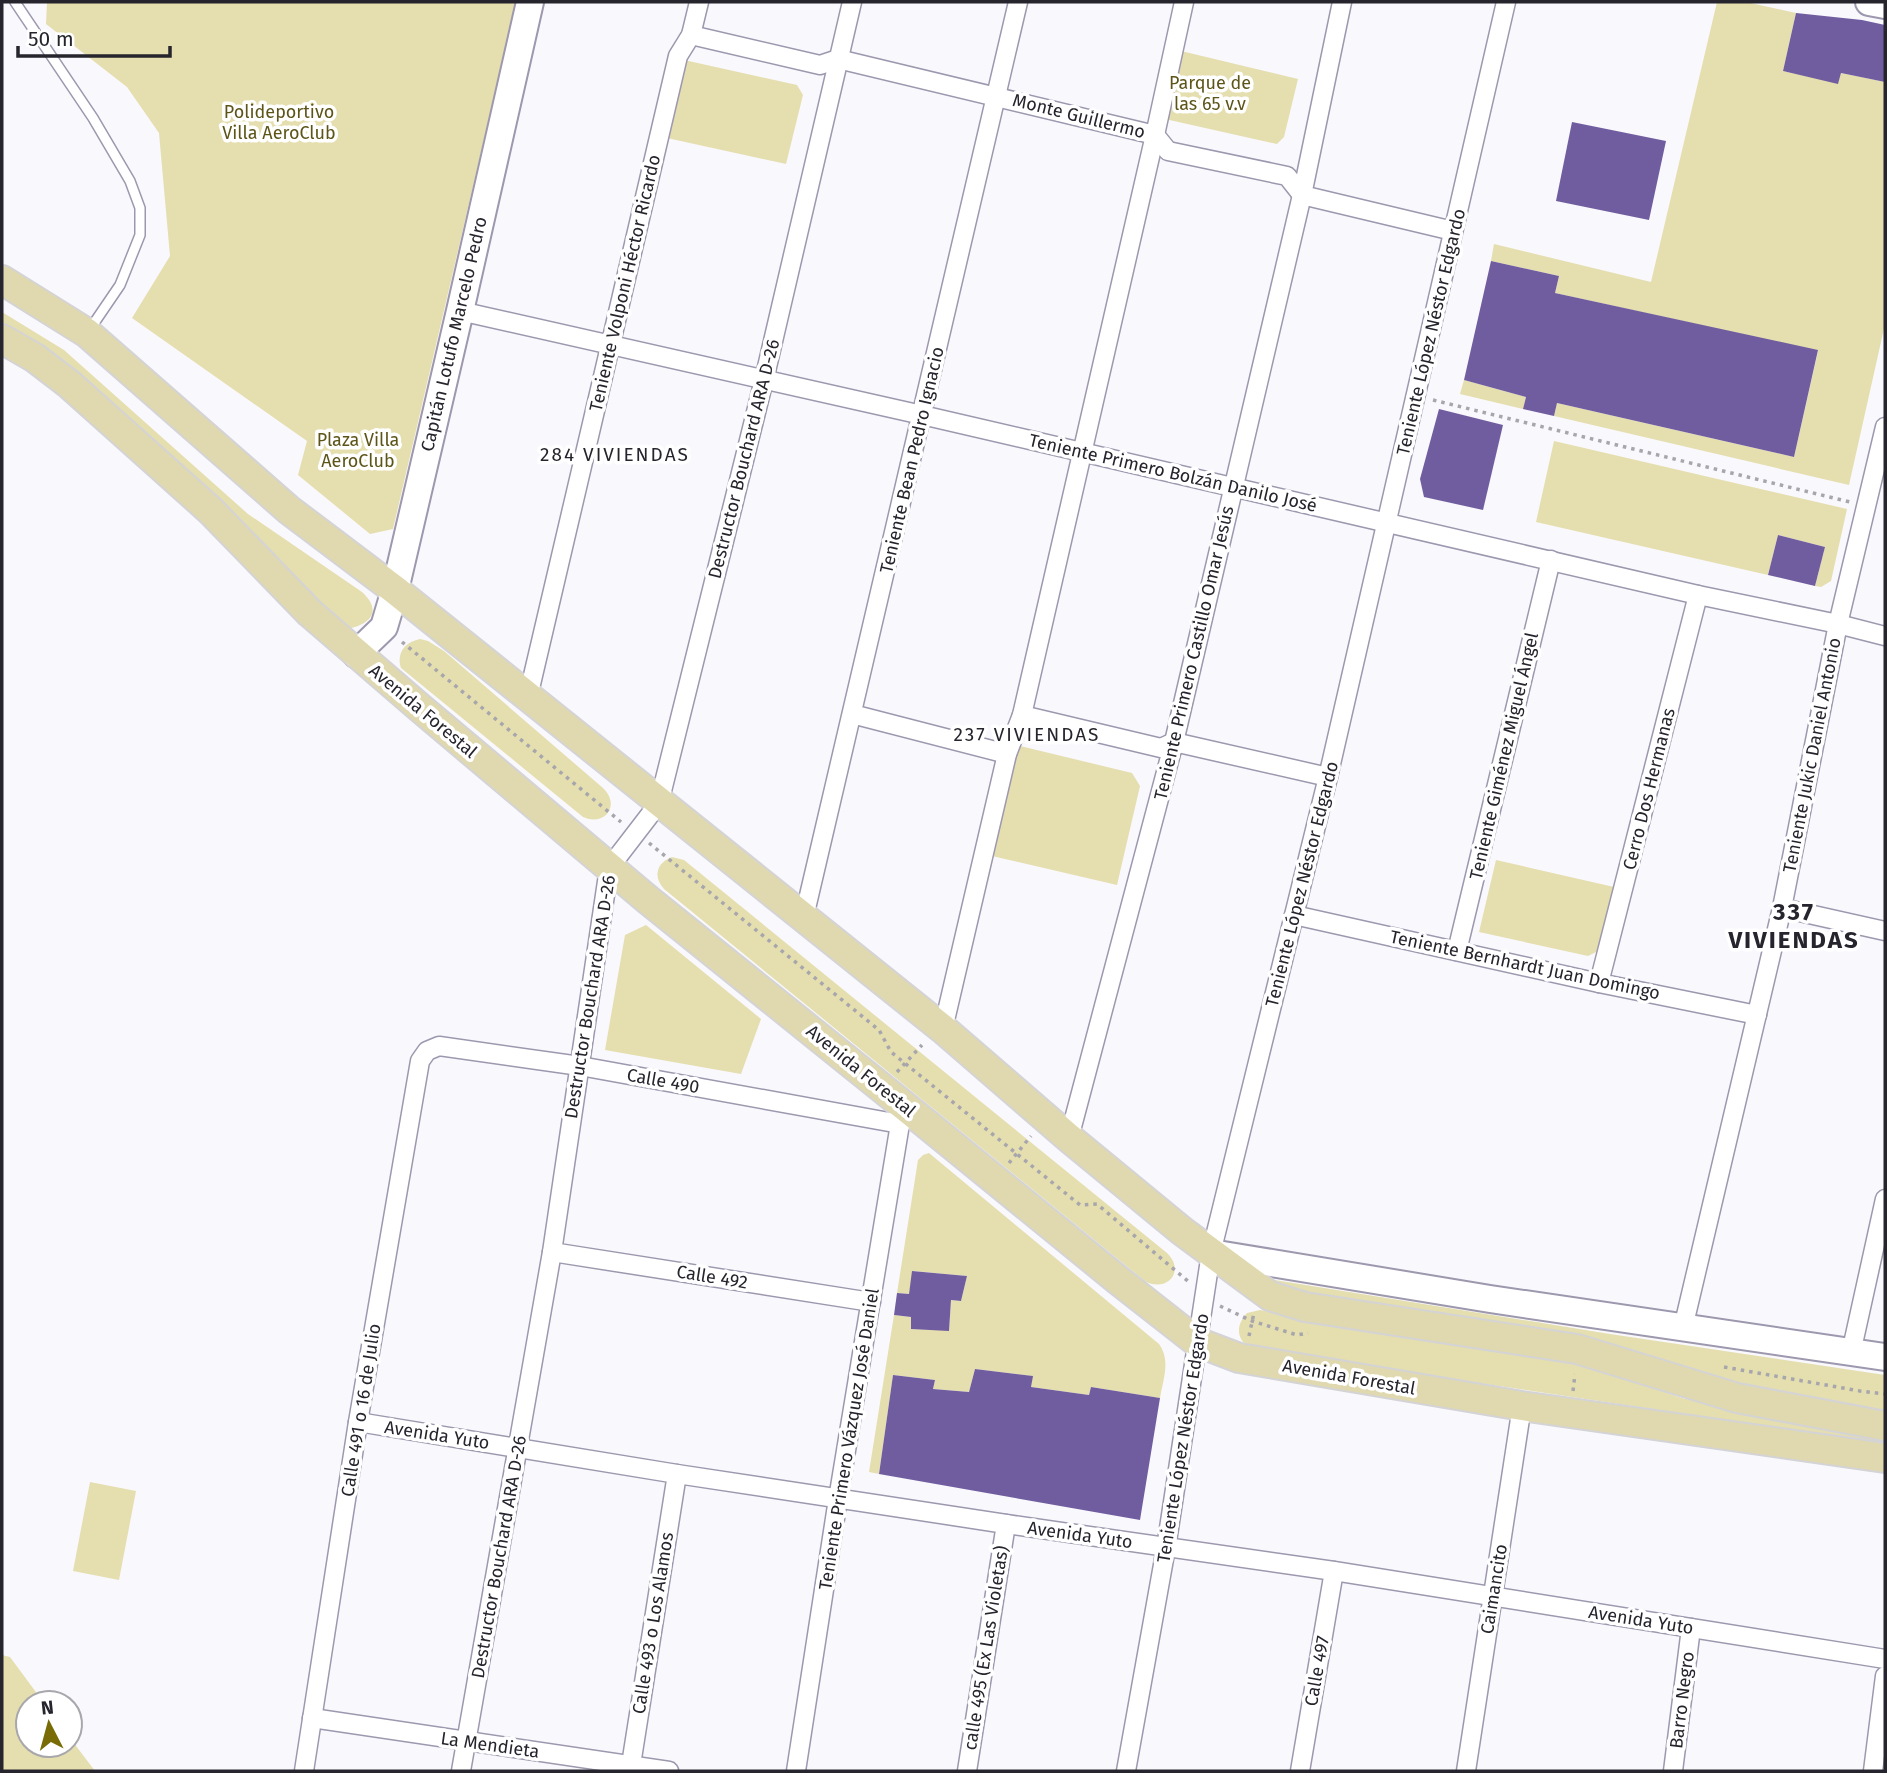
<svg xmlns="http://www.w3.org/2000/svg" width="1887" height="1773" font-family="'Fira Sans',sans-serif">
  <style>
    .green { fill: #e5deaf }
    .building { fill: #705d9f }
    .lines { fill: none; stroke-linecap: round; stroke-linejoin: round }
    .lane-casing { stroke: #9d98ae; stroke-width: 12 }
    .street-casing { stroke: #9d98ae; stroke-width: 21 }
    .secondary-casing { stroke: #9d98ae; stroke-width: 30 }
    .primary-casing { stroke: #d4d3d5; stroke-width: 32 }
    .path { stroke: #a7a6ac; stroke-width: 3.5; stroke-dasharray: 3.5 5; stroke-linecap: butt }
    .lane { stroke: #fff; stroke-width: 9 }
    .street { stroke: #fff; stroke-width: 18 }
    .secondary { stroke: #fff; stroke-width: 26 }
    .primary { stroke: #e0d9af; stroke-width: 28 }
    .labels { text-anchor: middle; stroke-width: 7; stroke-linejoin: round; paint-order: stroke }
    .park-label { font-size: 18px; fill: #5d5418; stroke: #fff }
    .street-label { font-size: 18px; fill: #26242c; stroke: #fff }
    .neighbourhood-label { font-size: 19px; letter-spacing: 2px; fill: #26242c; stroke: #fff }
    .district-label { font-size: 24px; font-weight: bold; letter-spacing: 2px; fill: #26242c; stroke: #fff }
  </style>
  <rect width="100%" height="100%" fill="#f9f8fd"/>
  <g class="green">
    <polygon points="47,2 516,2 393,529 370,534 298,475 307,441 132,318 170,256 159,133 127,87 46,24"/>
    <polygon points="1717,2 1746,2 1796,13 1783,71 1838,83 1841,73 1885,82 1885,324 1849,485 1554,416 1557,403 1794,457 1818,351 1555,293 1559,276 1491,261 1494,244 1651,282"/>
    <polygon points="1181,51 1298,79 1284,137 1277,144 1165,119"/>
    <polygon points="684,60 797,85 803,95 786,164 667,138"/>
    <path d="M2,312L64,350L248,514L362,592C383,611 370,625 347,629L210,492L60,359L2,323Z"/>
    <polygon points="1464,380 1526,397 1523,409 1460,394"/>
    <polygon points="1554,441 1847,509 1831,581 1821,587 1815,586 1825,547 1778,535 1768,575 1536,522"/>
    <path d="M420,639L428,641L444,651L603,788C621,805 605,827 583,817L401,668C396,653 405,642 420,639Z"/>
    <polygon points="1016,745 1132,773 1140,786 1117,885 992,856"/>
    <path d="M672,857L684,860L1167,1253C1185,1270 1169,1292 1146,1282L664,889C653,877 656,863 672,857Z"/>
    <polygon points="1496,860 1614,887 1600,950 1588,956 1479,932"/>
    <polygon points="646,925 761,1019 741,1074 605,1050 625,935"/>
    <path d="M929,1153L1159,1344C1171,1360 1163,1380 1160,1398L1091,1387L1089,1395L1031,1387L1032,1376L975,1369L969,1392L933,1389L935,1380L893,1375L879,1474L869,1472L894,1315L911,1317V1329L949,1330L951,1300L961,1301L967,1276L913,1271L909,1294L897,1293L918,1160L923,1155Z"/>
    <polygon points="1263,1278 1610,1334 1885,1375 1885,1415 1313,1299"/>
    <path d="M1260,1310L1568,1359L1682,1398L1820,1428L1885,1439V1444C1676,1413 1466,1380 1256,1351C1238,1344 1233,1328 1247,1313Z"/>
    <polygon points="90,1482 136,1491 119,1580 73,1571"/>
    <polygon points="2,1655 10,1657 44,1703 28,1703 28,1745 70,1745 70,1738 95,1771 2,1771"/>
  </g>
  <g class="building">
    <polygon points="1796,13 1862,20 1885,25 1885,82 1841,73 1838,84 1783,71"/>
    <polygon points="1572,122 1666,141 1649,220 1556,201"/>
    <polygon points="1491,261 1559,276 1555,293 1818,350 1794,457 1557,403 1554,416 1523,409 1526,397 1464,380"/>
    <polygon points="1439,409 1503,425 1483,510 1424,497 1420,479"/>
    <polygon points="1778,535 1825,547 1815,586 1768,575"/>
    <polygon points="912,1271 967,1276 961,1301 951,1300 949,1331 911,1329 911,1317 894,1315 897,1293 909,1294"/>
    <polygon points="975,1369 1033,1376 1031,1387 1089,1395 1091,1387 1160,1398 1140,1520 879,1474 893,1375 935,1380 933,1389 969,1392"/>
  </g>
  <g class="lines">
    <defs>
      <polyline id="lane" points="15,2 93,118 130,181 140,208 140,235 120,285 90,329"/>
      <g id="street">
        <polyline points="691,35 820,65 838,59 1155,135 1168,151 1287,176 1302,195 1453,231"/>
        <polyline points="460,311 922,415 1698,595 1838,624 1885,636"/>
        <polyline points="528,697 678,56 691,35 699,2"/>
        <polyline points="852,714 1007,754"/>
        <polyline points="1022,715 1161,748 1174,742 1328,777"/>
        <polyline points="1782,908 1885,931"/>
        <polyline points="1294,915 1599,983 1757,1015"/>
        <polyline points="804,917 1018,2"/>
        <polyline points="1457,951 1551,560"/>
        <polyline points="1599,983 1698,595"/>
        <polyline points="943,1029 1007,754 1022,715 1155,135 1184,2"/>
        <polyline points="1069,1138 1174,742 1302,195 1342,2"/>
        <polyline points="552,1252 871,1302"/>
        <polyline points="1683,1328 1782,908 1838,624 1885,427"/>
        <polyline points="1851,1353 1885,1199"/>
        <polyline points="358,1422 677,1474 1006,1524 1334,1571 1885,1659"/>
        <polyline points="312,1718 669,1771"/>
        <polyline points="304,1771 358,1422 420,1061 427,1051 439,1046 580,1066 900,1124"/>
        <polyline points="461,1771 552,1252 609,868 659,803 764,380 852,2"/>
        <polyline points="630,1771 677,1474"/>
        <polyline points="796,1771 838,1499 900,1124 907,1118"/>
        <polyline points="967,1771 1006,1524"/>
        <polyline points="1126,1771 1166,1548 1211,1253 1328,777 1506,2"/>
        <polyline points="1300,1771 1334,1571"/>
        <polyline points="1466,1771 1522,1406"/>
        <polyline points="1673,1771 1691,1628"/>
        <polyline points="1873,1771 1885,1676"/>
      </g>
      <g id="secondary">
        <polyline points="1869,2 1885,5"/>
        <polyline points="356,654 384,627 395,590 460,311 530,2"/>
        <polyline points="1211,1253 1490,1299 1885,1357"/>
      </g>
      <g id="primary">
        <polyline points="2,280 87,333 289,510 395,590 943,1029 1069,1138 1182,1231 1270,1296 1305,1307 1577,1349 1737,1398 1885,1426"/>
        <polyline points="2,339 35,358 69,384 211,511 310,613 419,707 647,899 913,1113 1118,1280 1197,1342 1239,1358 1522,1406 1885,1458"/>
      </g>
    </defs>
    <use href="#lane" class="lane-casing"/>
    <use href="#street" class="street-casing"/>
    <use href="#secondary" class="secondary-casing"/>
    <use href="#primary" class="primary-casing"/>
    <g class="path">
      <polyline points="1433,400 1850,502"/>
      <polyline points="402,642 621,822"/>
      <polyline points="649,843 879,1030 891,1052 1080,1205 1097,1204 1189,1282"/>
      <polyline points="897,1072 922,1045"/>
      <polyline points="1009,1163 1031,1136"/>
      <polyline points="1220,1306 1252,1321 1297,1335 1308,1333"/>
      <polyline points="1249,1336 1254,1313"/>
      <polyline points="1724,1367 1860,1391 1885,1394"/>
      <polyline points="1573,1391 1575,1374"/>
    </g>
    <use href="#lane" class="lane"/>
    <use href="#street" class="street"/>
    <use href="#secondary" class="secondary"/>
    <use href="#primary" class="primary"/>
  </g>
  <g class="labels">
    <g class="park-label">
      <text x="1210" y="89">Parque de<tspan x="1210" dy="21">las 65 v.v</tspan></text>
      <text x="279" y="118">Polideportivo<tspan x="279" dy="21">Villa AeroClub</tspan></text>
      <text x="358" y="446">Plaza Villa<tspan x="358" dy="21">AeroClub</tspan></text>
    </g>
    <g class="street-label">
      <text transform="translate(1079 116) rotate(14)" y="6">Monte Guillermo</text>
      <text transform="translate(625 283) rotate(-77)" y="6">Teniente Volponi Héctor Ricardo</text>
      <text transform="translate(1431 332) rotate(-77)" y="6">Teniente López Néstor Edgardo</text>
      <text transform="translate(454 334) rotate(-77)" y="6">Capitán Lotufo Marcelo Pedro</text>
      <text transform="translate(744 459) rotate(-76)" y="6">Destructor Bouchard ARA D-26</text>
      <text transform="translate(912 460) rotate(-77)" y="6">Teniente Bean Pedro Ignacio</text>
      <text transform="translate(1173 473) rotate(13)" y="6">Teniente Primero Bolzán Danilo José</text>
      <text transform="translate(1194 653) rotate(-77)" y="6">Teniente Primero Castillo Omar Jesús</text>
      <text transform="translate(423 711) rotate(40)" y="6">Avenida Forestal</text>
      <text transform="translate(1812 755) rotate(-79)" y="6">Teniente Jukic Daniel Antonio</text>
      <text transform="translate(1504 756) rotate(-77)" y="6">Teniente Giménez Miguel Ángel</text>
      <text transform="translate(1649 789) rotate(-76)" y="6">Cerro Dos Hermanas</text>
      <text transform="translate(1302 884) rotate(-76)" y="6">Teniente López Néstor Edgardo</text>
      <text transform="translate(1525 965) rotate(12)" y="6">Teniente Bernhardt Juan Domingo</text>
      <text transform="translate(590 997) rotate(-81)" y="6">Destructor Bouchard ARA D-26</text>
      <text transform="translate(861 1071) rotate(39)" y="6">Avenida Forestal</text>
      <text transform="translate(663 1081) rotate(10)" y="6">Calle 490</text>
      <text transform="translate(712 1277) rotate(9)" y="6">Calle 492</text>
      <text transform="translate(1349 1377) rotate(10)" y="6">Avenida Forestal</text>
      <text transform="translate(361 1410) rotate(-81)" y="6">Calle 491 o 16 de Julio</text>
      <text transform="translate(437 1435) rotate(9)" y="6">Avenida Yuto</text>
      <text transform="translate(1183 1438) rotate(-81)" y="6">Teniente López Néstor Edgardo</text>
      <text transform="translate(849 1439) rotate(-81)" y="6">Teniente Primero Vázquez José Daniel</text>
      <text transform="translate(1080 1535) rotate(8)" y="6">Avenida Yuto</text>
      <text transform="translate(499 1557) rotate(-80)" y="6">Destructor Bouchard ARA D-26</text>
      <text transform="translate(1494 1589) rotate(-81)" y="6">Caimancito</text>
      <text transform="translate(1641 1620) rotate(9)" y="6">Avenida Yuto</text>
      <text transform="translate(653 1623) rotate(-81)" y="6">Calle 493 o Los Alamos</text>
      <text transform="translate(986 1648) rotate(-81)" y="6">calle 495 (Ex Las Violetas)</text>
      <text transform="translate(1317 1671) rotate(-80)" y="6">Calle 497</text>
      <text transform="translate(1682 1700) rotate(-83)" y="6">Barro Negro</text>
      <text transform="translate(490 1745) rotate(8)" y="6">La Mendieta</text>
    </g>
    <g class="neighbourhood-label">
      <text x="615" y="461">284 VIVIENDAS</text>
      <text x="1027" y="741">237 VIVIENDAS</text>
    </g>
    <g class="district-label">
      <text x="1794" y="920">337<tspan x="1794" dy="28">VIVIENDAS</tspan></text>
    </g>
  </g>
  <rect width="1887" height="1773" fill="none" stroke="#26242c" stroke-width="7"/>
  <g transform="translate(49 1724) rotate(354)"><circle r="33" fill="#ffffff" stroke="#a8a7ab" stroke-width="2"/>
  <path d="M0-5L12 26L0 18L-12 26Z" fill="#796c07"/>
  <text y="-10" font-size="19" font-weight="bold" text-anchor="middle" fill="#26242c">N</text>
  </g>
  <path d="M18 46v10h152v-10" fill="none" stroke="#26242c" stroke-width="3.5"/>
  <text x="28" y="46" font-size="21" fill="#26242c" stroke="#ffffff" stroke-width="5" paint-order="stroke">50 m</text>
</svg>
